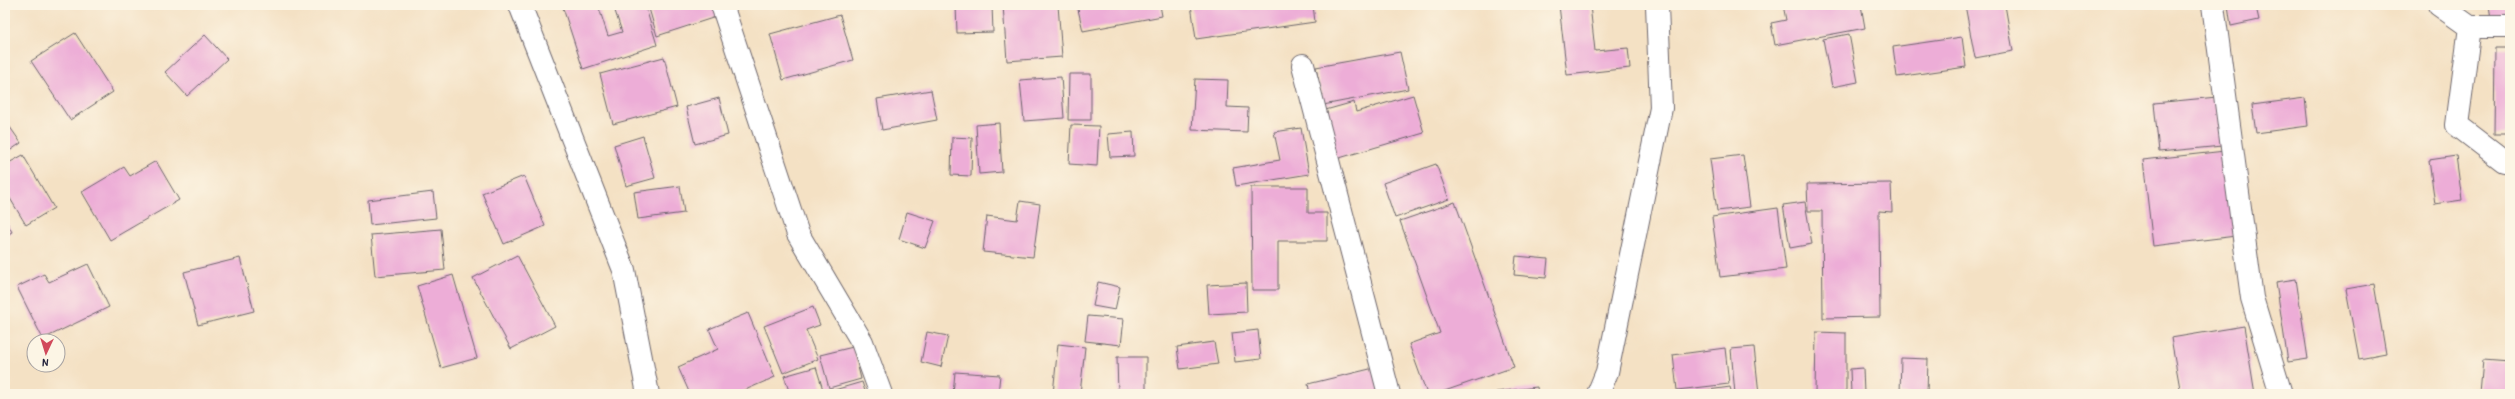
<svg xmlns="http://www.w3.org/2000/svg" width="2515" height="399" font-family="'Patrick Hand',sans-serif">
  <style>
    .building { fill: #edadd7 }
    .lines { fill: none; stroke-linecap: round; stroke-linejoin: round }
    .minor-casing { stroke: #6c656b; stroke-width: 24 }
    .minor { stroke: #fff; stroke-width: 22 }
  </style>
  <rect width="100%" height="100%" fill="#fcf5e5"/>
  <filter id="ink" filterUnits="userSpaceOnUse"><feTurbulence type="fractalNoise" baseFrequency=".025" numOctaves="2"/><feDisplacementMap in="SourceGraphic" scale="8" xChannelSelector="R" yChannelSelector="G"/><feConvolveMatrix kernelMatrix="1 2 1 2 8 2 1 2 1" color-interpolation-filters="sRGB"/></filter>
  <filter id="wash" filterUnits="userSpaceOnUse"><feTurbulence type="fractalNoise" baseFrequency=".012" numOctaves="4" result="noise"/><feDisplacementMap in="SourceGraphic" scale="16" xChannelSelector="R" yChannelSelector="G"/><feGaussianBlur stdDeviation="0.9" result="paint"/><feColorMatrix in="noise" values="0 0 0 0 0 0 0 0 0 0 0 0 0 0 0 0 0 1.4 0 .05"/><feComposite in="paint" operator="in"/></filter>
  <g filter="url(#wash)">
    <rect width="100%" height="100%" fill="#f4e1c4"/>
    <g id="blocks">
      <g class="building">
        <polygon points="562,5 598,5 608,36 622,32 613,5 645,5 657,45 583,69"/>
        <polygon points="648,5 719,5 722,15 657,36"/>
        <polygon points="956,5 992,5 993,32 957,33"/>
        <polygon points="1003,5 1058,5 1062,57 1007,61"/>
        <polygon points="1077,5 1160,5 1162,16 1083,31"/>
        <polygon points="1191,5 1313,5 1315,22 1196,39"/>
        <polygon points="1559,5 1590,5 1595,51 1628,48 1630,68 1567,75"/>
        <polygon points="1783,5 1861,5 1865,28 1775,45 1771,23 1786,20"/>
        <polygon points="1965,5 2005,5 2013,51 1975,58"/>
        <polygon points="2228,5 2262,5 2256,7 2259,20 2231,26"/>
        <polygon points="2489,5 2508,5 2510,17 2492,26"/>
        <polygon points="840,15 853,60 783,80 770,34"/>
        <polygon points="75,33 113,92 70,120 31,61"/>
        <polygon points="1849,34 1858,82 1832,87 1823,39"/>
        <polygon points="205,35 227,59 187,96 165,72"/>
        <polygon points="1962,37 1966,67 1897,77 1893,47"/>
        <polygon points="2495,48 2510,48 2510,134 2494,134"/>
        <polygon points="1400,52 1408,89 1323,105 1316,67"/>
        <polygon points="664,57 677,107 613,124 600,74"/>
        <polygon points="1069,74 1091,74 1091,120 1068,120"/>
        <polygon points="1061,77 1064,118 1024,121 1020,80"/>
        <polygon points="1195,79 1228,80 1227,107 1248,108 1247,132 1192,130"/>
        <polygon points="931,90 937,120 882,130 877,99"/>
        <polygon points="1413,95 1424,133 1336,159 1322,111 1354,102 1356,112"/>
        <polygon points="2217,97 2222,146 2159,152 2154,103"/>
        <polygon points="719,98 728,135 695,144 686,107"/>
        <polygon points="2305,98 2308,126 2256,133 2252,105"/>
        <polygon points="5,120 21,143 5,154"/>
        <polygon points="999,123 1002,172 979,174 976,125"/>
        <polygon points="1071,125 1099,126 1097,166 1069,164"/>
        <polygon points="1301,128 1309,174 1236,186 1233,168 1280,160 1274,132"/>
        <polygon points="1133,132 1134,156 1110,157 1108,134"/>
        <polygon points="643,136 655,178 626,186 614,145"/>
        <polygon points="952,137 972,138 971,176 951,175"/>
        <polygon points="2225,151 2236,236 2153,246 2143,160"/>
        <polygon points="23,155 54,208 26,225 5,190 5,165"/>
        <polygon points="1743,155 1750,207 1717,211 1710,159"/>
        <polygon points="2456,156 2462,200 2435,204 2429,160"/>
        <polygon points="156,161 179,200 110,240 82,192 124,167 130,176"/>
        <polygon points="1436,164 1449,199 1395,218 1383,183"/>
        <polygon points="524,176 545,226 504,244 482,193"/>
        <polygon points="1891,183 1892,212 1879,211 1880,317 1823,318 1822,211 1808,211 1807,184"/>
        <polygon points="680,186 684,213 638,219 634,192"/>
        <polygon points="1251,187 1308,187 1308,213 1327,213 1327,241 1278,241 1278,290 1252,290"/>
        <polygon points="433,192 436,218 370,225 368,200"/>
        <polygon points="1020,201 1040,204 1033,257 983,252 987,216 1017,220"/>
        <polygon points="1455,202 1514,367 1436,394 1427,394 1409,344 1440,333 1400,221"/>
        <polygon points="1805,202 1812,244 1790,248 1783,205"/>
        <polygon points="1778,208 1786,269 1720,277 1712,217"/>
        <polygon points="907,212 935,221 925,248 899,239"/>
        <polygon points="5,219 12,232 5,236"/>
        <polygon points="441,229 445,270 375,276 371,235"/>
        <polygon points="517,255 555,326 511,349 473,278"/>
        <polygon points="1516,256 1548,259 1546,278 1514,275"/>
        <polygon points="240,258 254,311 198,325 184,272"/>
        <polygon points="88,264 109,307 43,339 17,287 44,274 49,282"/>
        <polygon points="453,275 477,358 441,368 417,286"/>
        <polygon points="2296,279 2308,359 2288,362 2276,282"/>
        <polygon points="1098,282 1120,287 1115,310 1093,306"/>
        <polygon points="1246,283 1247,312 1209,314 1207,285"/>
        <polygon points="2374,284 2386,354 2359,359 2346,289"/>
        <polygon points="813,307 820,325 806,330 818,359 783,373 764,326"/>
        <polygon points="748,313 775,377 736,394 690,394 678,367 718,349 709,329"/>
        <polygon points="1088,316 1124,319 1121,345 1085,341"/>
        <polygon points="2244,326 2255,394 2181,394 2171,338"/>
        <polygon points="1258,330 1261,359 1235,362 1232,333"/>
        <polygon points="927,332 948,336 941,367 921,362"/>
        <polygon points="1816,332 1846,333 1846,394 1815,394"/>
        <polygon points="1214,342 1218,364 1180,369 1177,347"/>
        <polygon points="1058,344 1085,347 1080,394 1053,394"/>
        <polygon points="853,347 861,379 829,388 820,355"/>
        <polygon points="1754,347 1759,394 1735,394 1731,349"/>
        <polygon points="1725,348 1729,384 1677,390 1673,355"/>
        <polygon points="1117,357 1146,357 1146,394 1118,394"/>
        <polygon points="1901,358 1928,359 1927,394 1900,394"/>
        <polygon points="2483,360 2510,362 2510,394 2480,394"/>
        <polygon points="816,367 824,393 862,382 866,394 790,394 784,376"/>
        <polygon points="1374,368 1380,394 1310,394 1308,384"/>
        <polygon points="1863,368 1864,394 1851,394 1850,369"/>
        <polygon points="955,372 1000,375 998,394 953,394"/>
        <polygon points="1537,387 1538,394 1496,394 1496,392"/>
        <polygon points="1730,387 1732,394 1687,394 1687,393"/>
      </g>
    </g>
  </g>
  <g filter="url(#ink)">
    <use href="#blocks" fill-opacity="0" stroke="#6c656b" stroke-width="1"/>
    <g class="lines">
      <defs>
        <g id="minor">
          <polyline points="520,5 624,270 648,394"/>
          <polyline points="722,5 798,234 862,342 881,394"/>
          <polyline points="2213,5 2252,298 2281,394"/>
          <polyline points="2439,5 2470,27 2457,125 2504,161 2510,162"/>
          <polyline points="2470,27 2510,27"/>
          <polyline points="1303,65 1389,394"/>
          <polyline points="1598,394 1607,372 1661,108 1657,5"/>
        </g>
      </defs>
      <use href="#minor" class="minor-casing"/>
      <use href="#minor" class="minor"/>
    </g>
  </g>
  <rect width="2515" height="399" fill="none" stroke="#fcf5e5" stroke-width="20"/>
  <g transform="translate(46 353) rotate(184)"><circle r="19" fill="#fcf5e5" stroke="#a5a1a1"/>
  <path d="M0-3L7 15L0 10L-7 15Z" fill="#d1495b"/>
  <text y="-6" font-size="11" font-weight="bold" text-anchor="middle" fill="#22223b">N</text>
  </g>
</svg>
